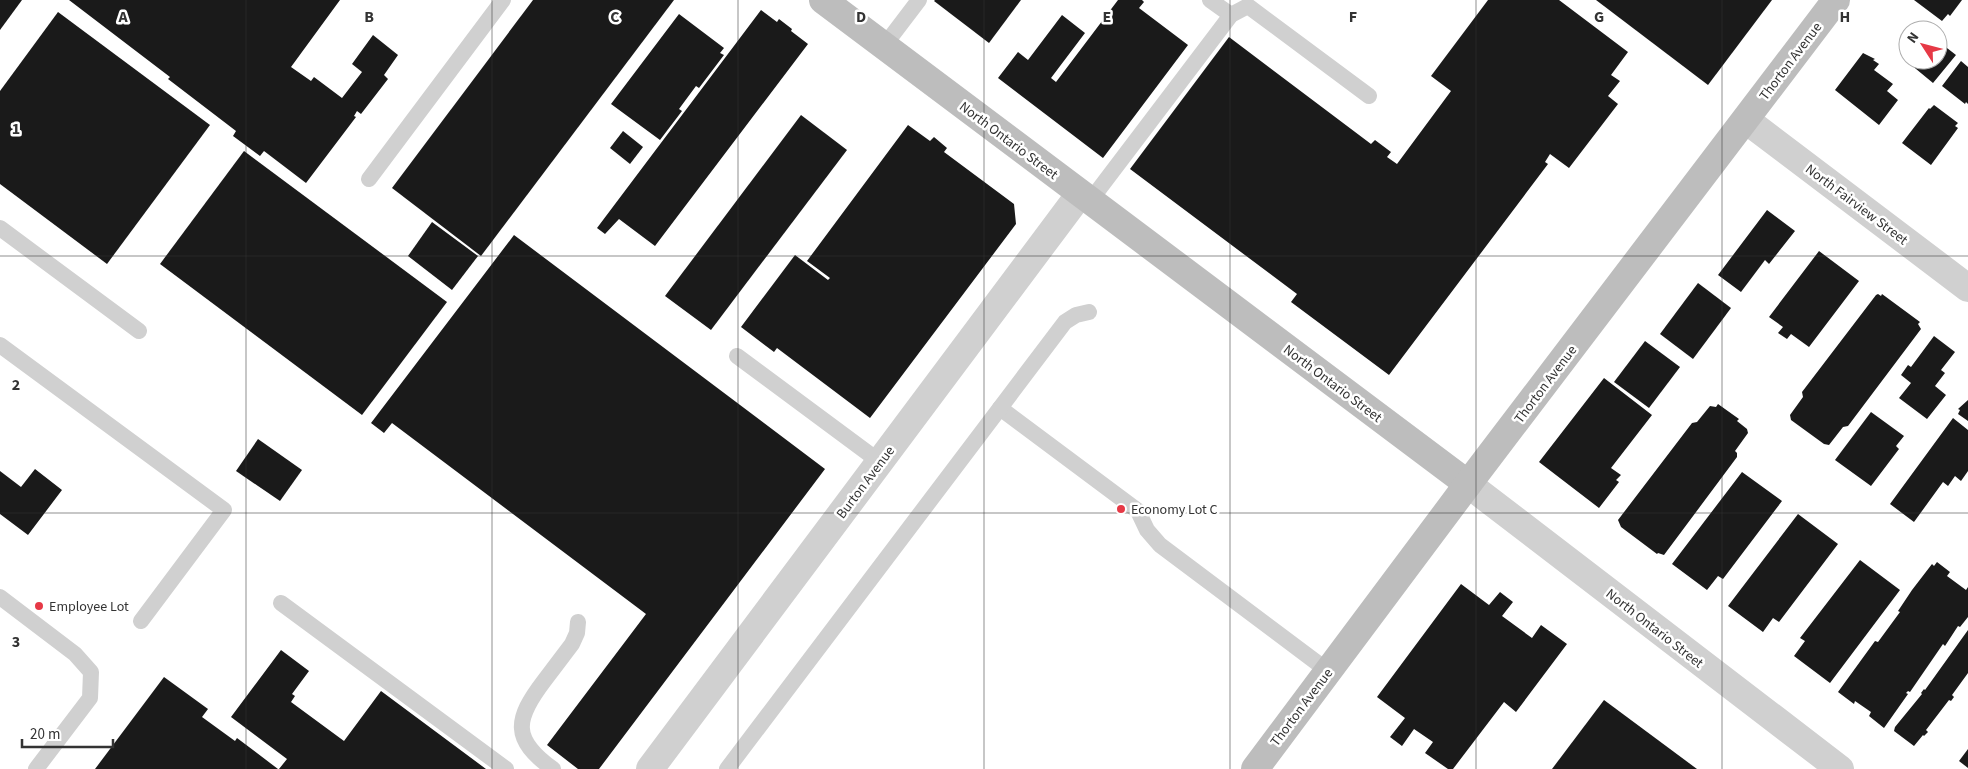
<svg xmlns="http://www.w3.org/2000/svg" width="1968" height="769" font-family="'Source Sans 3',sans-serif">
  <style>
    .building { fill: #1a1a1a }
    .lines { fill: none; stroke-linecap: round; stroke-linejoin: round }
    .lane { stroke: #d0d0d0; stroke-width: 16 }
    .street { stroke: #d0d0d0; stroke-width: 28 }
    .secondary { stroke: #bdbdbd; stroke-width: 28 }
    .grid { fill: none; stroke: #333; stroke-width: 1; stroke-opacity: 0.55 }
    .poi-dot { fill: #e63946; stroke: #fff; stroke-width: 2 }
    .labels { text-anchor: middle; stroke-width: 5; stroke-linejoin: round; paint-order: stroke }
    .street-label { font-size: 14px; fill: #333; stroke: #fff }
    .poi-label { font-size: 14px; fill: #333; stroke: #fff; text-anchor: start }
    .grid-label { font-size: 16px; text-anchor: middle; font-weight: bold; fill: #333; stroke: #fff; stroke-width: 5; stroke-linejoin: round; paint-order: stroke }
  </style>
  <rect width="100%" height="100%" fill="#fff"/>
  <g class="building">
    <polygon points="0,0 22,0 0,30"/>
    <polygon points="69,0 340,0 291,67 311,81 314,77 342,98 362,72 352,64 373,35 398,55 384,75 388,79 361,114 357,111 354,116 356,117 306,183 264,151 260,156 233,136 236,131 168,79 170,77"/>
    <polygon points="533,0 674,0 481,256 392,188"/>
    <polygon points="935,0 1021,0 989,43 934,1"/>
    <polygon points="1118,0 1142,0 1144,2 1139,8 1188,45 1103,158 998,78 1018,52 1028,60 1062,15 1085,33 1051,78 1056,82"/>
    <polygon points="1488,0 1559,0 1628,52 1611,75 1620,81 1608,96 1618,104 1569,168 1550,154 1545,162 1548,164 1389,375 1291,302 1297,294 1130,169 1229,37 1371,144 1375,140 1391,152 1387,157 1397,164 1451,91 1431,76"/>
    <polygon points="1596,0 1772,0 1708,85"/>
    <polygon points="1914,0 1962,0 1950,16 1948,14 1942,21"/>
    <polygon points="761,10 777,22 779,19 792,29 791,31 808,44 655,246 619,219 605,234 597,228"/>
    <polygon points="58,12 210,125 107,264 0,184 0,91"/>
    <polygon points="679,14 724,48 720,53 724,55 699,88 696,86 679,109 682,111 660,140 611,104"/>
    <polygon points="1938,41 1956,55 1933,83 1910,64 1913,60 1938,60"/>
    <polygon points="1863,53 1875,59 1873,60 1879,64 1874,70 1893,84 1887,91 1898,100 1879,125 1835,90"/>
    <polygon points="1961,61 1968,67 1968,104 1966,102 1965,104 1942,86"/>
    <polygon points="1934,105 1958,123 1955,126 1958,128 1931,165 1902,143 1929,108 1930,109"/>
    <polygon points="801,115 847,150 711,330 665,296"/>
    <polygon points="908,125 930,141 934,137 947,148 944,152 1014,204 1016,224 870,418 777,348 774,352 741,327 795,255 828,280 830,278 807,261"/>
    <polygon points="623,131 643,147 630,164 610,148"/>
    <polygon points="244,151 447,302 362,415 160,264"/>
    <polygon points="1767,210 1795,231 1769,264 1765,260 1741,292 1718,275"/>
    <polygon points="432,222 478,256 452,290 408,256"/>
    <polygon points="514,235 825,469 599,769 578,769 547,745 646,614 392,423 384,433 371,423"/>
    <polygon points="1819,251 1859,281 1809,347 1791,334 1787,339 1778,333 1783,327 1769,317"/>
    <polygon points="1698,283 1731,308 1693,359 1660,334"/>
    <polygon points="1878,294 1881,296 1882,294 1920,322 1918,324 1921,329 1848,426 1843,427 1829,445 1824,444 1791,420 1790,415 1803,397 1802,392 1876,295"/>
    <polygon points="1934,336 1955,352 1941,370 1945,373 1935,386 1946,395 1927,419 1899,398 1911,383 1901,375 1908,365 1911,367"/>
    <polygon points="1645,341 1680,367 1649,408 1614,382"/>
    <polygon points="1604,378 1652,415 1611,468 1621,475 1616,480 1619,482 1599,508 1539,462"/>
    <polygon points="1968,400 1968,421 1958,414 1960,410 1958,409"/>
    <polygon points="1718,404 1739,419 1737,421 1747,429 1748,433 1735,451 1737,453 1737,457 1664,555 1658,553 1657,554 1621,527 1618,520 1692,423 1697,422 1710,406 1716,407"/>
    <polygon points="1871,412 1904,436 1896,446 1899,449 1871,486 1835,460"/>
    <polygon points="1953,418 1968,430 1968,471 1961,481 1955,476 1948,486 1943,482 1914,522 1890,504"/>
    <polygon points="258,439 302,470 280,501 236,471"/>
    <polygon points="35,469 62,490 28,535 0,514 0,471 21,487"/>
    <polygon points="1742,472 1782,501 1723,579 1718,576 1707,590 1672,564"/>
    <polygon points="1798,514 1838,544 1779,622 1773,618 1763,632 1728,606"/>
    <polygon points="1860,560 1900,590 1830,683 1794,656 1805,641 1800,638"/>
    <polygon points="1937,562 1950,572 1947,576 1966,590 1968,587 1968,617 1960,627 1958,626 1945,646 1943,644 1910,692 1908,691 1906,693 1908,694 1884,728 1869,716 1871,712 1855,701 1854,704 1838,692 1875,641 1878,642 1900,612 1898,611 1912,590 1932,564 1934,566"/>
    <polygon points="1461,584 1489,605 1500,592 1513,602 1502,616 1532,638 1541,625 1567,644 1516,712 1504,702 1453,769 1448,769 1425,753 1433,742 1414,729 1402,746 1390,737 1405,718 1377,697"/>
    <polygon points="1968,630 1968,673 1952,695 1954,697 1951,701 1949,700 1926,730 1928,732 1924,736 1923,735 1914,746 1894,731 1895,727 1922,694 1921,693 1924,689 1925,690"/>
    <polygon points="281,650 309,671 292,694 295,696 291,702 344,741 381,691 486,769 279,769 287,759 231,717"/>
    <polygon points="164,677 208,709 202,717 235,741 237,738 278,769 95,769"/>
    <polygon points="1604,700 1697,769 1552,769"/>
    <polygon points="1968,749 1968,768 1959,761"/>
  </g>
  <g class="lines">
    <g class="lane">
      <polyline points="1210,0 1231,15"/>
      <polyline points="884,46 919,0"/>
      <polyline points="369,179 503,0"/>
      <polyline points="1090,201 1231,15 1248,6 1369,96"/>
      <polyline points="0,228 139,331"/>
      <polyline points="0,345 224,510 141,621"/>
      <polyline points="737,356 880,462"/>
      <polyline points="1000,408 1138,511 1147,530 1160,545 1328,671"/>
      <polyline points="0,597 75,654 91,672 90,698 36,769"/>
      <polyline points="281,603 506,769"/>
      <path d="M553,769C511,739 515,719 544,681C553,669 563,656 572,644L577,633L578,622"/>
      <polyline points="727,769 1065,322 1076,315 1089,312"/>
    </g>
    <g class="street">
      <polyline points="1746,120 1968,288"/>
      <polyline points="1468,484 1840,769"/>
      <polyline points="650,769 1080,194"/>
    </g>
    <g class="secondary">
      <polyline points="823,0 1468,484"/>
      <polyline points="1255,769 1468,484 1836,0"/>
    </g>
  </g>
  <path class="grid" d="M246,0V769M492,0V769M738,0V769M984,0V769M1230,0V769M1476,0V769M1722,0V769M0,256H1968M0,513H1968"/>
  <g class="poi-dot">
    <circle cx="1121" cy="509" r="5"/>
    <circle cx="39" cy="606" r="5"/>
  </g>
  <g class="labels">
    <g class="street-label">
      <text transform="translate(1790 61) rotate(-53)" y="5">Thorton Avenue</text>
      <text transform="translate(1009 140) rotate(37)" y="5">North Ontario Street</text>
      <text transform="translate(1857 204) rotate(37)" y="5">North Fairview Street</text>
      <text transform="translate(1333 383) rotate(37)" y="5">North Ontario Street</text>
      <text transform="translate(1545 384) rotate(-53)" y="5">Thorton Avenue</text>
      <text transform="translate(865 482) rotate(-53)" y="5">Burton Avenue</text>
      <text transform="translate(1655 628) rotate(38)" y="5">North Ontario Street</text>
      <text transform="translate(1301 707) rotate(-53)" y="5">Thorton Avenue</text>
    </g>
    <g class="poi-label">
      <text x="1131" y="514">Economy Lot C</text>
      <text x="49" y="611">Employee Lot</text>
    </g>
  </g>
  <g class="grid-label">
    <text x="123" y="22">A</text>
    <text x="369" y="22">B</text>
    <text x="615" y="22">C</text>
    <text x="861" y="22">D</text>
    <text x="1107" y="22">E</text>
    <text x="1353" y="22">F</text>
    <text x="1599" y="22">G</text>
    <text x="1845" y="22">H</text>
    <text x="16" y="134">1</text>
    <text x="16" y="390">2</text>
    <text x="16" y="647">3</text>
  </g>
  <g transform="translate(1923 45) rotate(306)"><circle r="24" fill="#ffffff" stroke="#adadad"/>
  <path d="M0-4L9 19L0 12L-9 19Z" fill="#e63946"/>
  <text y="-8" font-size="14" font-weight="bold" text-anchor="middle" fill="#333333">N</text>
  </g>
  <path d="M22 739v8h91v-8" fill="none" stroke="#333333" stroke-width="2.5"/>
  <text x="30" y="739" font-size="15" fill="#333333" stroke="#ffffff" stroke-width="4" paint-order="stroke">20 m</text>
</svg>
